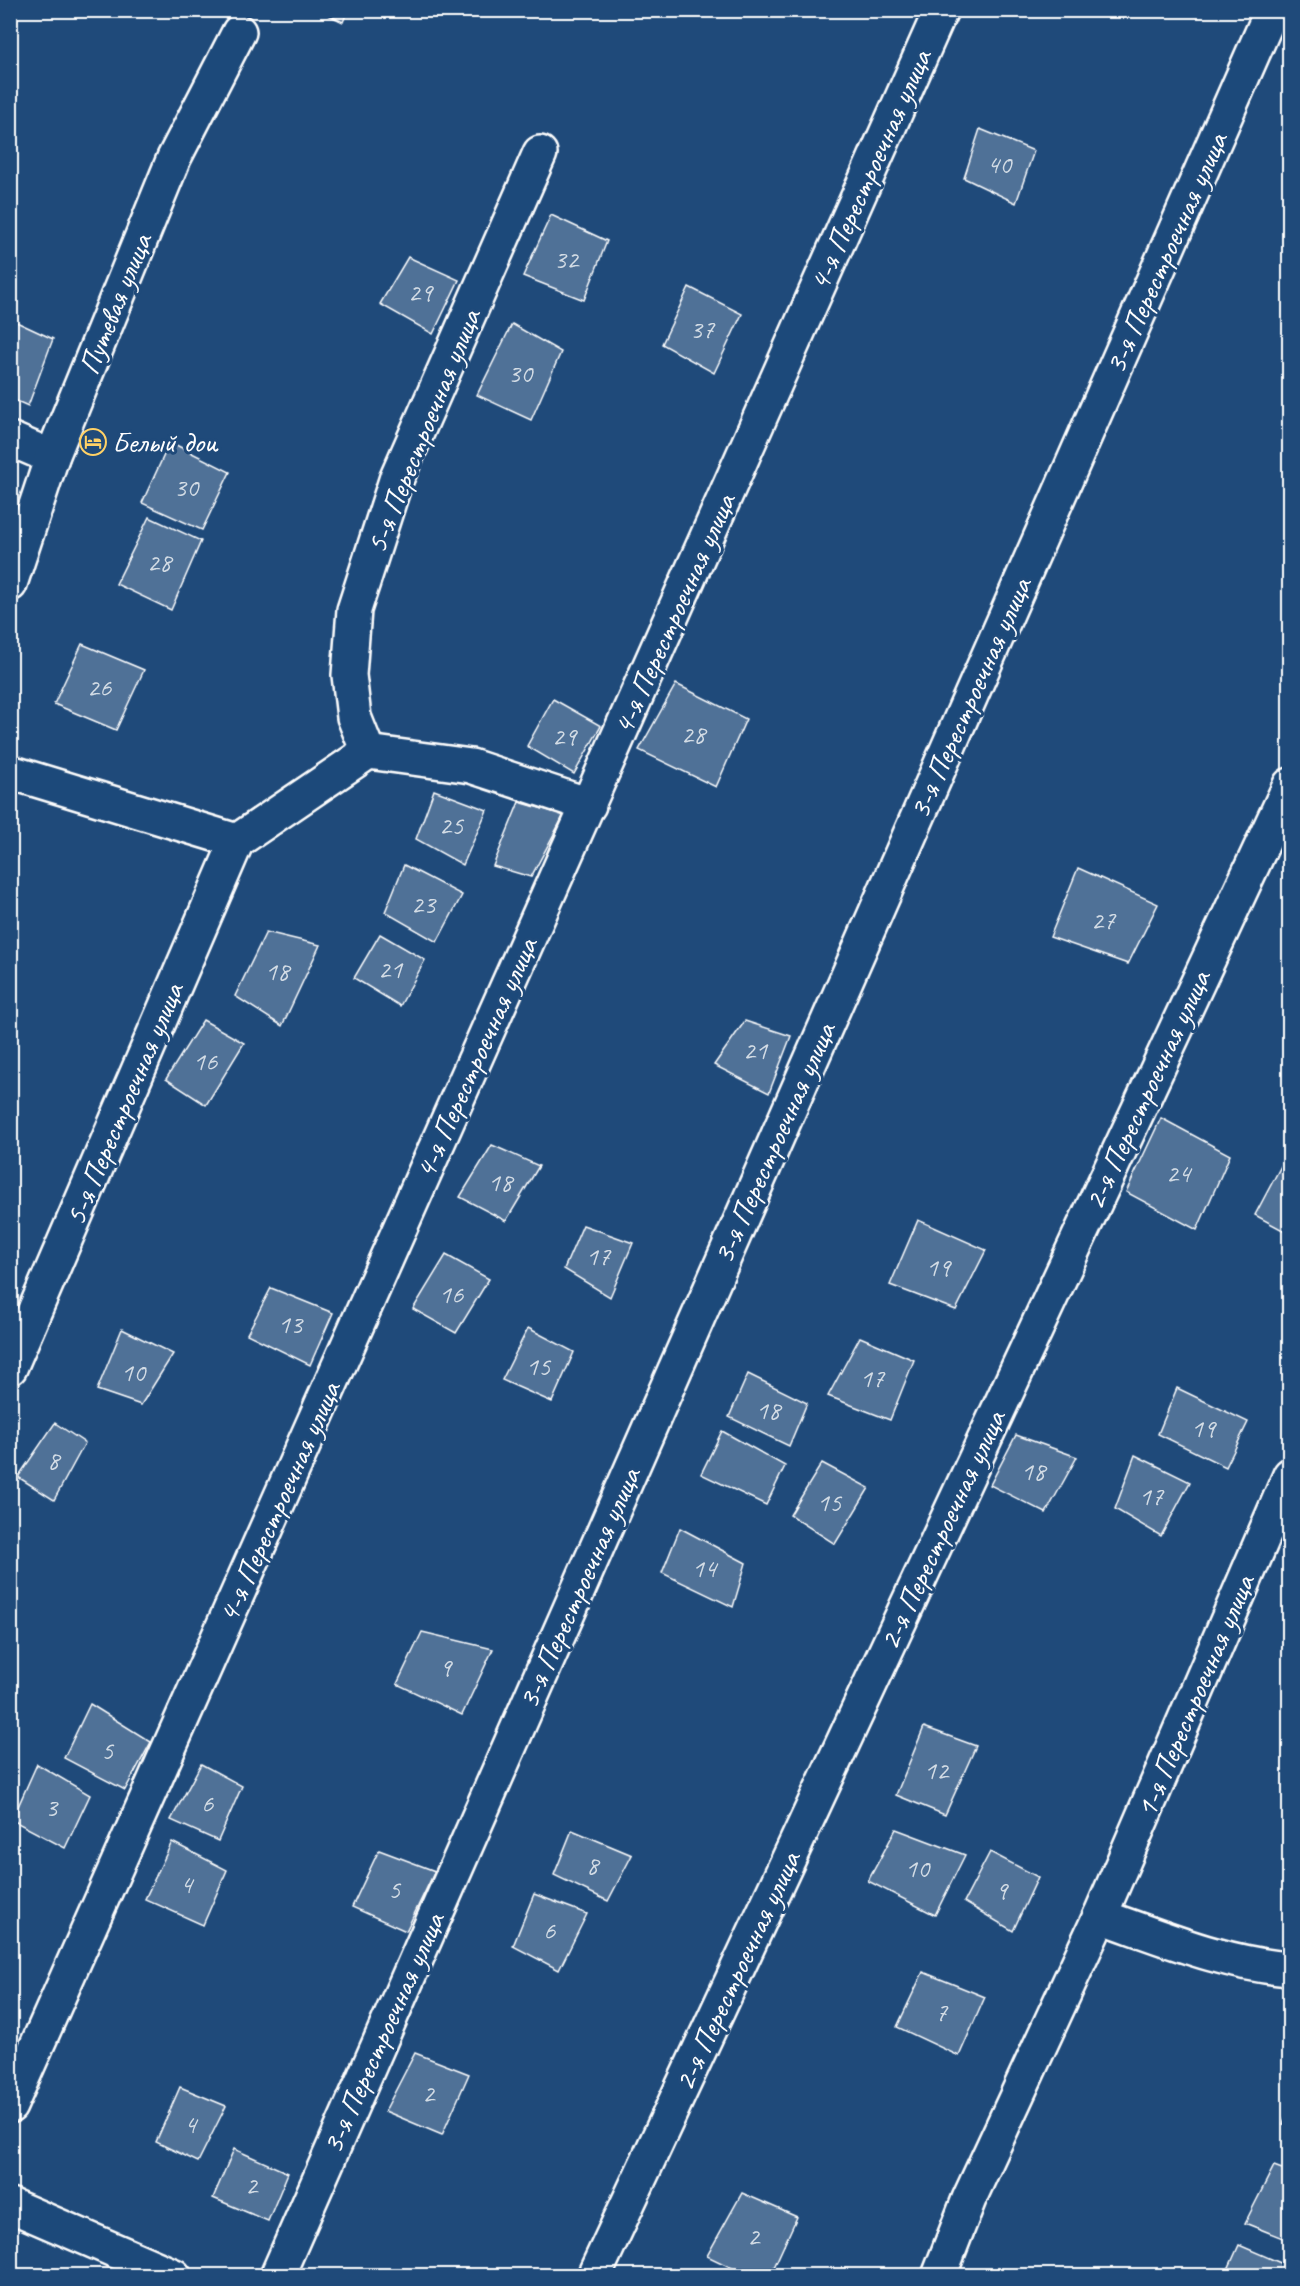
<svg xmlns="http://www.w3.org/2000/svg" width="1300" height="2286" font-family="Caveat,sans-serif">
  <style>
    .building { fill: #507197; stroke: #fff; stroke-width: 1.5 }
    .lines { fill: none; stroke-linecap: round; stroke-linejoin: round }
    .minor-casing { stroke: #fff; stroke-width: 38 }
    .minor { stroke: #1f4a7a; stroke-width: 33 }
    .labels { text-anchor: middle; stroke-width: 6; stroke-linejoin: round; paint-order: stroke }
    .number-label { font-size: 27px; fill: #d3dce5 }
    .street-label { font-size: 30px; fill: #fff; stroke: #1f4a7a }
    .poi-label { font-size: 30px; fill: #fff; stroke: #1f4a7a; text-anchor: start }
  </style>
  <rect width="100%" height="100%" fill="#1f4a7a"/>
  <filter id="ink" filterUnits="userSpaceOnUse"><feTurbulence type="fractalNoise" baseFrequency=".0167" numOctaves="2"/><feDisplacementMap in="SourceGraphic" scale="12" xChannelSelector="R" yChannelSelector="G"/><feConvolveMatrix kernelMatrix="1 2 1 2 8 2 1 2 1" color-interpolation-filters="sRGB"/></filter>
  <g filter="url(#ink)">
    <g class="building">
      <polygon points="318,10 348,10 343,22"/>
      <polygon points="980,129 1034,151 1016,203 964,178"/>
      <polygon points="551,215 607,241 584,300 523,276"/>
      <polygon points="408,257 459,280 433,334 380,304"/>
      <polygon points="689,287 742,314 714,373 662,344"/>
      <polygon points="10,319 53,339 28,406 10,398"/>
      <polygon points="512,324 561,352 531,420 477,395"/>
      <polygon points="170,442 230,472 202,530 142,503"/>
      <polygon points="149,517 201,541 171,610 116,584"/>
      <polygon points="82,644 144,670 116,730 54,704"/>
      <polygon points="676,684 746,719 716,787 639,750"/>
      <polygon points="553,699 601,726 574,774 527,746"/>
      <polygon points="434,790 487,810 463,865 416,839"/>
      <polygon points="519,802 564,815 531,877 493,866"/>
      <polygon points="404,865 462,895 437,942 385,912"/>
      <polygon points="1078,868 1158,904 1128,964 1050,937"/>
      <polygon points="266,932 320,945 282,1026 235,996"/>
      <polygon points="380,934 425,960 400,1006 354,978"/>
      <polygon points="203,1020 244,1043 206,1105 166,1079"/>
      <polygon points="745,1021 791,1036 769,1093 714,1065"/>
      <polygon points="1161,1118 1230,1155 1197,1230 1126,1192"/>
      <polygon points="492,1145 539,1166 506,1221 460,1197"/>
      <polygon points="1290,1149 1290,1234 1255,1215"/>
      <polygon points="918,1220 986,1250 956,1310 890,1285"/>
      <polygon points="583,1225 633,1243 610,1297 564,1269"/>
      <polygon points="446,1255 489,1279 456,1333 413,1309"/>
      <polygon points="271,1288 333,1313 310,1365 247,1334"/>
      <polygon points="528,1328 574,1352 552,1402 502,1380"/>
      <polygon points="122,1329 173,1354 141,1405 97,1390"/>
      <polygon points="860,1337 914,1360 890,1420 828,1396"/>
      <polygon points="748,1374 807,1403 789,1446 729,1417"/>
      <polygon points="1177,1388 1248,1422 1226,1467 1158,1434"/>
      <polygon points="55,1423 85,1443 54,1500 18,1477"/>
      <polygon points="722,1431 785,1466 766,1505 701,1474"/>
      <polygon points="1016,1435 1077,1457 1046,1513 990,1485"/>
      <polygon points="1135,1455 1190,1482 1161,1536 1115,1509"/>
      <polygon points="822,1463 869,1488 835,1544 790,1515"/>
      <polygon points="680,1528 746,1563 733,1607 662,1573"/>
      <polygon points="422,1632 493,1649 462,1715 397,1684"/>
      <polygon points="90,1704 151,1742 125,1790 64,1758"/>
      <polygon points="924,1727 976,1746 945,1815 896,1795"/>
      <polygon points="37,1764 90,1795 65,1848 12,1820"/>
      <polygon points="201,1764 242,1786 218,1841 171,1820"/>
      <polygon points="896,1829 965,1855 935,1915 868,1881"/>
      <polygon points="572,1830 632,1855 608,1901 554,1875"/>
      <polygon points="172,1842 227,1870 203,1925 145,1899"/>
      <polygon points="379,1850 435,1871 406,1931 352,1907"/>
      <polygon points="990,1852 1038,1877 1013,1931 964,1902"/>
      <polygon points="534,1894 587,1914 559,1970 513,1946"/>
      <polygon points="923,1972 985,1997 959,2056 897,2027"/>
      <polygon points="415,2053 469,2074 442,2135 385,2111"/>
      <polygon points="180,2087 226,2106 198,2162 156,2142"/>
      <polygon points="1290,2104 1290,2126 1283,2124"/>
      <polygon points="234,2149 288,2173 268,2221 213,2198"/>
      <polygon points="1274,2166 1290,2172 1290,2241 1245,2223"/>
      <polygon points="742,2193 797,2217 770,2276 749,2276 707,2256"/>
      <polygon points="1239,2245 1290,2267 1290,2276 1225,2276"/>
    </g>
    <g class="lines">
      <defs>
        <g id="minor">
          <polyline points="10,439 52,457"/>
          <polyline points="10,584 52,457 174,158 239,32"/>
          <polyline points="368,752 354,717 349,675 354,610 396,480 540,153"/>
          <polyline points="10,772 237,841"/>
          <polyline points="237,841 368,752 471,766 589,805"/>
          <polyline points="10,1368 237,841"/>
          <path d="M1100,1916C1161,1937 1224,1964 1290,1969"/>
          <polyline points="10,2106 941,10"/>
          <polyline points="10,2205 174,2276"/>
          <polyline points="277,2276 1272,10"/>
          <polyline points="594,2276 1290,785"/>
          <polyline points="939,2276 969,2199 1100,1916 1290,1475"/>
        </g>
      </defs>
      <use href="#minor" class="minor-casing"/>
      <use href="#minor" class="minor"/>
    </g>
  </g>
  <defs>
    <symbol id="hotel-ring" viewBox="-11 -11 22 22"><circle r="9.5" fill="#1f4a7a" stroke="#ffd166" stroke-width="1.5"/><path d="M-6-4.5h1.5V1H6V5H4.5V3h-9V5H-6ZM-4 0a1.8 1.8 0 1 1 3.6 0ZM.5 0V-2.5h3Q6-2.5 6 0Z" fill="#ffd166"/></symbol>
  </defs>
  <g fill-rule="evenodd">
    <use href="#hotel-ring" x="78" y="427" width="30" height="30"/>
  </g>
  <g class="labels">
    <g class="number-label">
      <text x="999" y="173">40</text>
      <text x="566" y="268">32</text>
      <text x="420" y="301">29</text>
      <text x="702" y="338">37</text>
      <text x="520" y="382">30</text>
      <text x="186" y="496">30</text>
      <text x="159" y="571">28</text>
      <text x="99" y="696">26</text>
      <text x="693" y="743">28</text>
      <text x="564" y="745">29</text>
      <text x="451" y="834">25</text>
      <text x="423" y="913">23</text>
      <text x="1103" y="929">27</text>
      <text x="390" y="978">21</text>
      <text x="277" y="980">18</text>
      <text x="755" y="1059">21</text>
      <text x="205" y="1070">16</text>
      <text x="1178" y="1182">24</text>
      <text x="500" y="1191">18</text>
      <text x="598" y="1265">17</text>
      <text x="938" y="1276">19</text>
      <text x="451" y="1303">16</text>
      <text x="290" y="1333">13</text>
      <text x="538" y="1375">15</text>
      <text x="133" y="1381">10</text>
      <text x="872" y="1387">17</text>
      <text x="768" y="1419">18</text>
      <text x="1203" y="1437">19</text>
      <text x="53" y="1469">8</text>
      <text x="1033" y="1480">18</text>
      <text x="1151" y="1505">17</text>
      <text x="829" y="1511">15</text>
      <text x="704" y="1577">14</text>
      <text x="445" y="1676">9</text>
      <text x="107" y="1759">5</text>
      <text x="936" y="1779">12</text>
      <text x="207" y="1812">6</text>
      <text x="51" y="1816">3</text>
      <text x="592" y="1874">8</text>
      <text x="917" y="1877">10</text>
      <text x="186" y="1893">4</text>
      <text x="394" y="1898">5</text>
      <text x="1001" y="1899">9</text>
      <text x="549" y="1939">6</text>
      <text x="941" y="2021">7</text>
      <text x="428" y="2102">2</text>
      <text x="190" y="2133">4</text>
      <text x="251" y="2194">2</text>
      <text x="753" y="2245">2</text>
    </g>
    <g class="street-label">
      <text transform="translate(870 170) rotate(-66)" y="10">4-я Перестроечная улица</text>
      <text transform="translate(1166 253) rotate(-66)" y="10">3-я Перестроечная улица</text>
      <text transform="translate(115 304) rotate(-68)" y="10">Путевая улица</text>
      <text transform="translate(423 431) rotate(-68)" y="10">5-я Перестроечная улица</text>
      <text transform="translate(674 614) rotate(-66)" y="10">4-я Перестроечная улица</text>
      <text transform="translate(970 698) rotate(-66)" y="10">3-я Перестроечная улица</text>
      <text transform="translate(476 1058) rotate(-66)" y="10">4-я Перестроечная улица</text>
      <text transform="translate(1147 1090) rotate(-65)" y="10">2-я Перестроечная улица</text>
      <text transform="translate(124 1104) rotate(-67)" y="10">5-я Перестроечная улица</text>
      <text transform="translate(774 1143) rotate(-66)" y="10">3-я Перестроечная улица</text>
      <text transform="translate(279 1502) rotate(-66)" y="10">4-я Перестроечная улица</text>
      <text transform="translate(942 1530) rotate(-65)" y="10">2-я Перестроечная улица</text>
      <text transform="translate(579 1588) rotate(-66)" y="10">3-я Перестроечная улица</text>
      <text transform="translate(1195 1696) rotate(-67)" y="10">1-я Перестроечная улица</text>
      <text transform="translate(737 1971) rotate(-65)" y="10">2-я Перестроечная улица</text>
      <text transform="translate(383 2033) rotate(-66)" y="10">3-я Перестроечная улица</text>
    </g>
    <g class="poi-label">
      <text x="112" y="452">Белый дои</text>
    </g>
  </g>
  <rect width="1300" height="2286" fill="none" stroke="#1f4a7a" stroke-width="36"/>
  <rect x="18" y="18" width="1264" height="2250" fill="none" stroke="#fff" stroke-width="2" filter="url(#ink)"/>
</svg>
